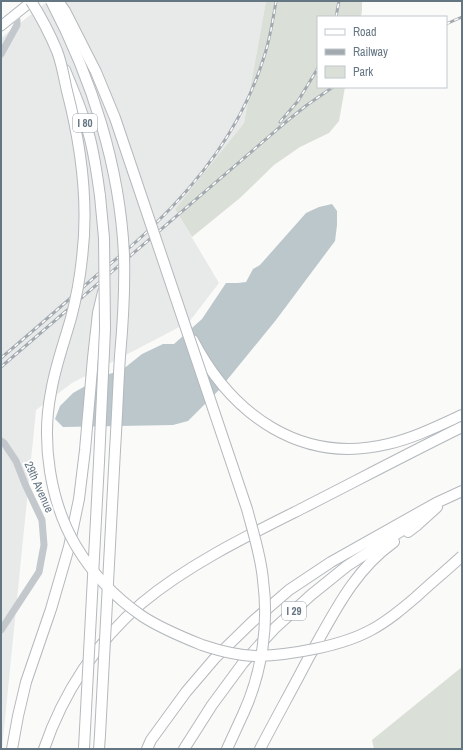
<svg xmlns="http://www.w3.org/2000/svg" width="463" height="750" font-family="'Archivo Narrow',sans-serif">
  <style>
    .built { fill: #e8e9e9 }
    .green { fill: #dadfd7 }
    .water { fill: #bbc7cb }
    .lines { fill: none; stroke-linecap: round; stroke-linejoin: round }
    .major-casing { stroke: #b5babe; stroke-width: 11 }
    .highway-casing { stroke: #b4b9bd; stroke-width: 12 }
    .minor { stroke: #c3c8cc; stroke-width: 7 }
    .major { stroke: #fff; stroke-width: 9 }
    .highway { stroke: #fff; stroke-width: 10 }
    .rail-casing { stroke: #a2aab0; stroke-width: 3 }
    .rail { stroke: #fff; stroke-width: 1.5; stroke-dasharray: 4.5; stroke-linecap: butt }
    .highway-bridge-casing { stroke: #b4b9bd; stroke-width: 12; stroke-linecap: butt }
    .highway-bridge { stroke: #fff; stroke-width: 10 }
    .labels { text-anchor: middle; stroke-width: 4; stroke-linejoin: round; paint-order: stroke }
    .shield { fill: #fff; stroke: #939fa8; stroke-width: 1 }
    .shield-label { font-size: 11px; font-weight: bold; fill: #657683 }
    .street-label { font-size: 12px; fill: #657683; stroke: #fff }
  </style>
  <rect width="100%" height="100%" fill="#fafaf8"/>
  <polygon class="built" points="48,1 266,1 244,123 175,209 219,283 189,322 72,383 36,410 2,749 1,749 1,38"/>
  <g class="green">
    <polygon points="266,1 362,1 362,10 361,17 318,17 318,87 345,87 339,121 329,133 300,147 274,165 240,198 192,237 175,209 244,123"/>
    <polygon points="462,667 462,749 374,749 372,740"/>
  </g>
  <polygon class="water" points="332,204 337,211 337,225 335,241 276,320 218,391 188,421 173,425 63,427 55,419 60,406 73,393 103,376 122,370 142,354 163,344 174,344 202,319 226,283 238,283 246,282 253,269 260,265 306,213 319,207"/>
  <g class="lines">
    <defs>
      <polyline id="major" points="1,26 32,1"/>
      <g id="highway">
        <path d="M65,70C73,89 81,108 87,128C94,150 97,174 100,196"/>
        <path d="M193,340C232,415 301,465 388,444C414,438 438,426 462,415"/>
        <polyline points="408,532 416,526 437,507"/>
        <polyline points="12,749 18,716 26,682 51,609 69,547 79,499 85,450 93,358 98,313 103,292"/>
        <path d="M44,749C63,693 97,641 142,603C189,564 249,535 303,508C356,481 409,453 462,427"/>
        <polyline points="99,749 100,735"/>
        <polyline points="147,749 151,740 186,692 215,658 252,622 289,590 331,562 436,503 462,491"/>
        <polyline points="184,749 212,705 243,663 275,628 311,595 347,566 412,524"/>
        <polyline points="227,749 244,712"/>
        <path d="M260,749C276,718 293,688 309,657C333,615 353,571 394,542"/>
      </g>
    </defs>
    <use href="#major" class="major-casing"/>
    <use href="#highway" class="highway-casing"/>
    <g class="minor">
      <polyline points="1,54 17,25 17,20 15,14"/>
      <polyline points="1,441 4,443 16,461 25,484 42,520 44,545 39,572 1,630"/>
    </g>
    <use href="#major" class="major"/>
    <use href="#highway" class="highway"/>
    <defs>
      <g id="rail">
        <polyline points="336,17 339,1"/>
        <polyline points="446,24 462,17"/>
        <polyline points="280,122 298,101 318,68"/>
        <path d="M1,358C33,331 65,303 97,275C116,259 136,243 154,225C203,178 244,122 264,57C270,39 273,20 276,1"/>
        <polyline points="1,367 287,121 307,105 333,87"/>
      </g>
    </defs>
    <use href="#rail" class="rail-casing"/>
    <use href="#rail" class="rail"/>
    <defs>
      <g id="highway-bridge">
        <path d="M31,1C41,17 50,34 57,51C62,64 64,78 67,91C81,145 89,202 82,258C80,278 76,299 71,318C64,343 55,367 51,392C41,442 50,502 76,546C92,573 116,598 142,616C160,628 182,637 202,645C217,650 241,656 257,656C291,655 342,646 371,630C388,621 402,609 416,597C431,583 447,570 462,556"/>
        <path d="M51,1C92,79 120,167 124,255C125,289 123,323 120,356C118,388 117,419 115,450C110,545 105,640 100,735"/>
        <path d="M58,1L65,11L96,72L115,118L247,509C253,532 261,556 263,580C269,625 262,672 244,712"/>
        <polyline points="84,748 99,462 105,329 104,238 100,196"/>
      </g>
    </defs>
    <use href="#highway-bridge" class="highway-bridge-casing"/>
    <use href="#highway-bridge" class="highway-bridge"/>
  </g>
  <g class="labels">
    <g class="shield">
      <rect x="73" y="114" width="24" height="18" rx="3"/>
      <rect x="282" y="602" width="24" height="18" rx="3"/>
    </g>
    <g class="shield-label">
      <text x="85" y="127">I 80</text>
      <text x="294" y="615">I 29</text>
    </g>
    <g class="street-label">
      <text transform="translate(39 487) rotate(66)" y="4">29th Avenue</text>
    </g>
  </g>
  <rect width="463" height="750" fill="none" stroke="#657683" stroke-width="4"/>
  <rect x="317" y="16" width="130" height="72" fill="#ffffff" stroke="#c1c8cd"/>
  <rect x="325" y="29" width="20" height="6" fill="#ffffff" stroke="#c1c8cd"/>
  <text x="353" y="36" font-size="12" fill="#657683">Road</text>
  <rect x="325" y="49" width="20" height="6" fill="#a2aab0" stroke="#c1c8cd"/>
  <text x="353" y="56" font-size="12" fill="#657683">Railway</text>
  <rect x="325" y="66" width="20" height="12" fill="#dadfd7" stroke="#c1c8cd"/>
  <text x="353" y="76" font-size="12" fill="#657683">Park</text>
</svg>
